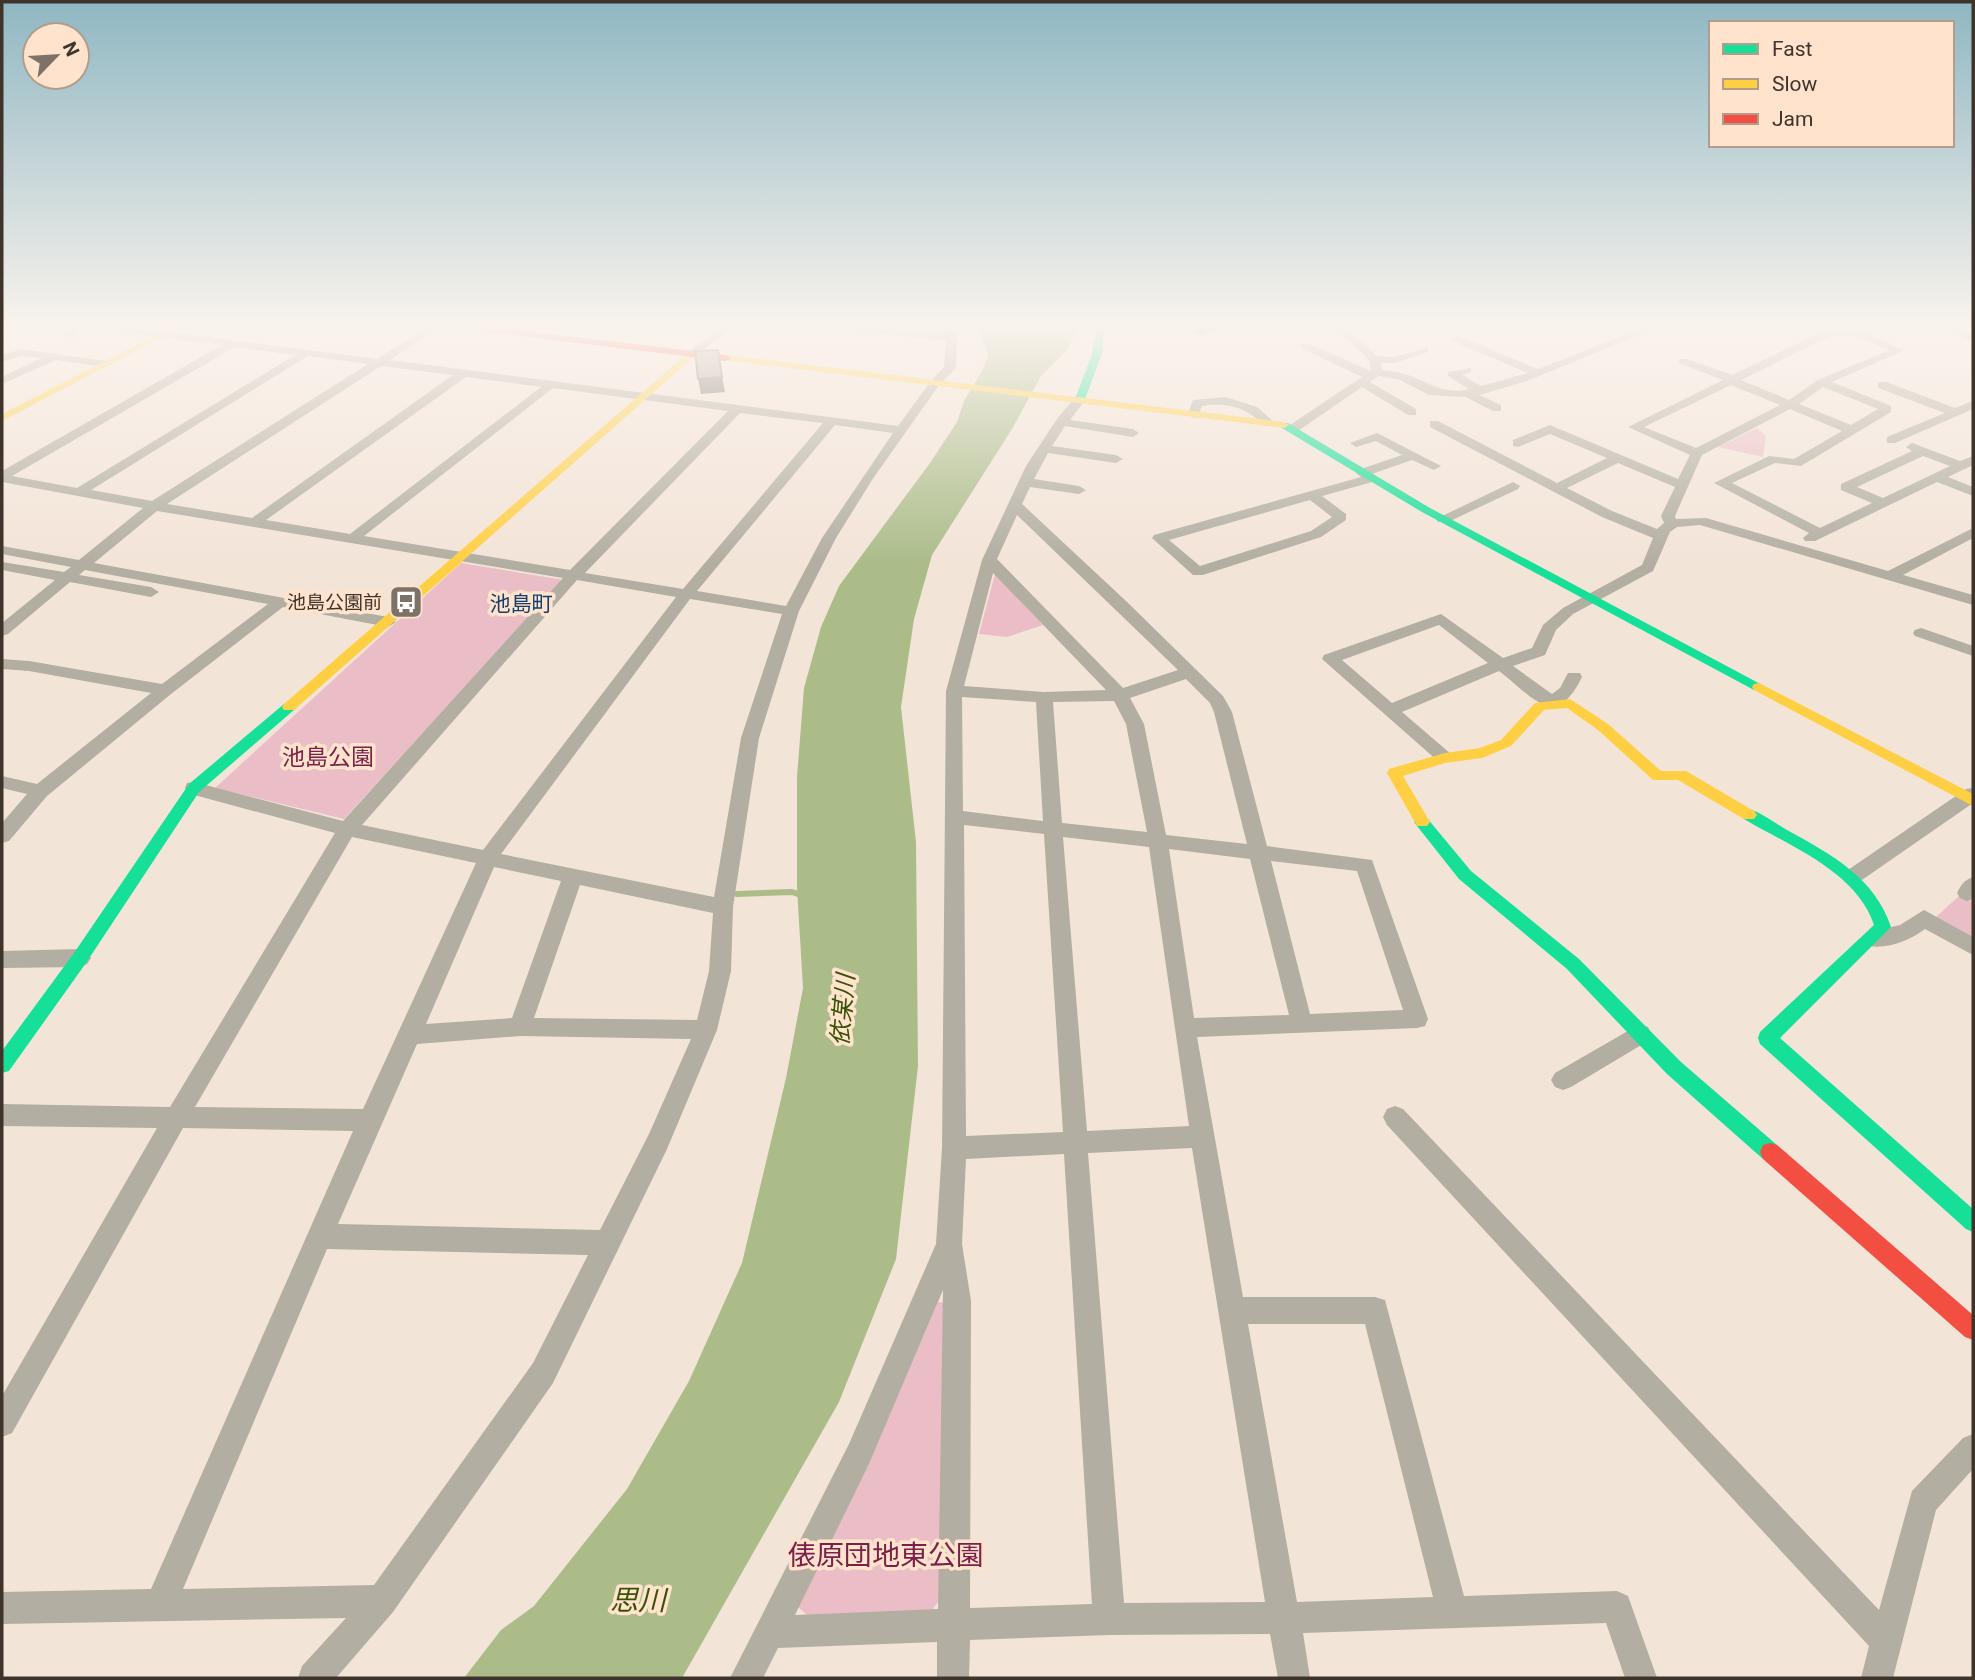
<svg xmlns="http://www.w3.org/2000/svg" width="1975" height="1680" font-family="Roboto,'Noto Sans JP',sans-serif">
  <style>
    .green { fill: #ebbec7 }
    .water { fill: #abbc89 }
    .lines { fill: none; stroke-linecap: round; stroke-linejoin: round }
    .stream-far1 { stroke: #abbc89; stroke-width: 3.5 }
    .stream { stroke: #abbc89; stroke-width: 6 }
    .street { fill: #b2aea2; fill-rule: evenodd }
    .fast { fill: #16e098; fill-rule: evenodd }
    .slow { fill: #ffcf43; fill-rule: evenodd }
    .jam { fill: #f24e42; fill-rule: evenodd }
    .wall { fill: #908580 }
    .shaded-wall { fill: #766c68 }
    .building { fill: #a89b95; stroke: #766c68; stroke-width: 2 }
    .labels { text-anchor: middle; stroke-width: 7; stroke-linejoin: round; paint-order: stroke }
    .far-poi-label { font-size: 19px; fill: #3f342b; stroke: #ffe3cc; text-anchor: end }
    .far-quarter-label { font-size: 21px; fill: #133c6f; stroke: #ffe3cc }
    .park-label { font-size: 23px; fill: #7a214b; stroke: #ffe3cc }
    .water-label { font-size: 24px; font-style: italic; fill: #375205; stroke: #ffe3cc }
    .near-park-label { font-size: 28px; fill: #7a214b; stroke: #ffe3cc }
    .near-water-label { font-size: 28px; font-style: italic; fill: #375205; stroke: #ffe3cc }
  </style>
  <rect width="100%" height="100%" fill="#f3e4d8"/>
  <g class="green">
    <polygon points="1757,428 1766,436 1763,457 1718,447"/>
    <polygon points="461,563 564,580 344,819 215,788"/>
    <polygon points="995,574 1043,625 1007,637 979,634"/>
    <polygon points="1960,895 1973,902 1973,940 1936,917"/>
    <polygon points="938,1302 948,1303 942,1597 931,1611 807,1615 797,1606 868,1466"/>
  </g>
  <polygon class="water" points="979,328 1078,328 1066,351 1041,376 1012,429 932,555 914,619 901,707 916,842 918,1066 896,1259 839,1402 682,1678 464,1678 501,1630 534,1606 627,1489 689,1381 742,1263 786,1078 803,988 797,888 797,777 804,688 821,627 839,586 930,463 957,422 964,401 982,371 988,356"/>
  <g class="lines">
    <polyline class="stream-far1" points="1960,328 1973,334"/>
    <polyline class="stream" points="737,894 792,892 804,896"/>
    <g class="street">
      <polygon points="68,328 78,328 74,338 64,336"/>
      <path d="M119,328H137L377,359L426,328H438L390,360L898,426L931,381L944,367L946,341L857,331L852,328H884L943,334L941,328H951L957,338L956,368L939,385L872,480L836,538L799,611L759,738L733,907L731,971L717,1030L667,1149L553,1383L393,1612L336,1678H298L302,1666L346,1618L2,1624V1592L151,1589L353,1131L183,1128L12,1433L2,1437V1396L157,1128L2,1126V1104L170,1107L335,833L187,793L185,788L187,783L194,782L343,821L563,578L157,511L94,563L388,617L396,622L388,627L283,607L171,694L47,796L9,841L2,843V823L27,794L2,788V776L37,784L151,693L29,671L2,669V659L29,661L162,684L268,604L85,570L79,575L151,587L159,592L151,597L70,582L8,634L2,636V623L55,580L2,570V562L64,572L71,567L2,554V546L79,560L143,508L2,482V471L222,345L123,332L119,331ZM235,347L295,355L77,488L12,476ZM308,356L368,364L152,501L91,490ZM381,366L453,375L252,518L167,504ZM466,377L541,387L350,534L266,520ZM553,388L728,411L570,570L364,536ZM740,413L823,423L683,589L585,573ZM835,425L893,433L822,538L786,606L697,591ZM577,580L676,597L483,850L362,825ZM690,599L782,614L741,738L714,897L501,854ZM352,837L476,863L363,1109L195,1107ZM494,867L561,881L512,1018L426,1024ZM580,885L713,913L709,971L697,1020L534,1018ZM520,1036L691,1039L649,1134L600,1230L338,1224L417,1044ZM327,1249L588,1255L533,1363L374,1585L183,1589Z"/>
      <polygon points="721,328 732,328 696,356 688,356 688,352"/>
      <path d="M1336,328H1347L1377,356L1394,357L1428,348V352L1395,363H1381L1382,370C1390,371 1397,372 1405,374C1428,381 1443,396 1469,389L1448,376V372L1471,368V372L1462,375L1481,386L1528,373L1452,341V337H1460L1538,369L1642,328H1656L1527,381L1479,395L1501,405V411H1493L1466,397L1429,395L1400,380L1379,376L1370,382L1416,409V415H1408L1362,387L1298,431H1290V425L1362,377L1301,348V344H1309L1371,371L1369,360Z"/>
      <polygon points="1946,328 1959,328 1973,335 1973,342"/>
      <path d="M1855,329L1905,350L1832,382L1891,406V412L1801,466L1775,463L1732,483L1820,528L1872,503L1841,490V484L1912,451L1906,447L1912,443L1960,461L1973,456V465L1948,477L1973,487V496L1937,482L1815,541H1805L1803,538L1809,533L1714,483L1769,456L1794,459L1842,431L1790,409L1702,455L1675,516L1676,519L1706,518L1888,571L1973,528V538L1903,575L1973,595V605L1700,525L1677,527L1670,532L1653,571L1573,614L1556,630L1545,655L1513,666L1552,694L1560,688L1568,673H1580L1582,677C1555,732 1533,697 1499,671L1402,712L1451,754L1454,758L1451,762H1439L1322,659L1324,655L1441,614L1503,658L1532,648L1543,625L1563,608L1642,565L1653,538L1602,517L1430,427V421H1438L1557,483L1607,458L1550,434L1518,447L1513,446V440L1550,425L1678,479L1690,455L1628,427L1723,380L1679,363V359H1687L1732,375L1824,331ZM1854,335L1889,350L1818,380L1789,400L1741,380L1830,336ZM1731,385L1780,405L1696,448L1644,427ZM1823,387L1878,409L1851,425L1799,404ZM1923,456L1950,466L1883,498L1857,487ZM1618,463L1675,487L1661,516L1664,523L1657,529L1612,511L1567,488ZM1439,625L1488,663L1392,703L1342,660Z"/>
      <polygon points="21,349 106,361 112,364 106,367 56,360 2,384 2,377 42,358 22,356 2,362 2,355"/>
      <polygon points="1878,382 1886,382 1955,408 1973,401 1973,409 1895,443 1887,443 1887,437 1945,413 1878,388"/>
      <path d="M1080,395L1086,399L1070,420L1133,429L1139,433L1133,437L1065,426L1052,446L1116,455L1123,459L1116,463L1048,453L1034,479L1079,486L1086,490L1079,494L1030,487L1022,504L1126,601L1223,696L1232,712L1267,846L1372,860L1428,1019L1425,1026L1417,1028L1197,1037L1243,1297H1375L1385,1300L1464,1596L1617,1591L1628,1596L1657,1678H1625L1606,1623L1303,1633L1310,1678H1278L1270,1634L1109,1635L970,1640L969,1678H937V1642L778,1648L763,1678H730L849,1444L936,1244L942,1148L946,691L982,560L1026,466L1057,419L1076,396ZM1017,515L1178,670L1123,688L997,559ZM993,573L1106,690L1044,692L964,686ZM1186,679L1210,703L1214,712L1247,844L1166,835L1144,724L1130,698ZM962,697L1036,702L1043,821L963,811ZM1114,701L1126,724L1147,832L1062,823L1053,702ZM964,825L1044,834L1063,1132L966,1136ZM1063,837L1149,847L1189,1126L1087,1131ZM1169,849L1250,859L1289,1015L1194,1018ZM1271,861L1357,871L1403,1010L1310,1014ZM1192,1148L1265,1602L1124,1603L1088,1153ZM1064,1154L1092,1604L970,1608L971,1301L962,1244L966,1159ZM943,1290L938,1609L795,1615L869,1464ZM1248,1324H1365L1433,1597L1297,1602Z"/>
      <path d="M1226,397L1257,407L1275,423L1273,426H1265C1246,407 1228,402 1202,406L1198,417L1194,418L1188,414L1193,400Z"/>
      <path d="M1377,433L1441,466L1434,470L1412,460L1372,474L1378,478L1376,481L1322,496L1346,514V520L1321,537L1203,575H1193L1152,538L1154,535L1361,477L1356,473L1358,470L1402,455L1376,441L1356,447L1350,443ZM1310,500L1332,517L1311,531L1200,566L1169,540Z"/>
      <polygon points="1513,482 1520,486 1518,489 1448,522 1438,522 1436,519"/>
      <polygon points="1921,628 1973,646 1973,656 1915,636 1913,633 1915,630"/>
      <polygon points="1973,788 1973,803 1859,882 1852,884 1845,882 1842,877 1845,872 1966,789"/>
      <path d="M1973,877V899L1967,901L1960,898L1957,893C1961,885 1964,880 1973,877Z"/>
      <path d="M1924,910L1973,937V955L1925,929C1911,940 1884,951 1866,945L1863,939L1866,933L1900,925Z"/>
      <polygon points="80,949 87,952 91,958 87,964 80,967 2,968 2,951"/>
      <polygon points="1640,1024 1648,1027 1651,1034 1648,1041 1571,1087 1563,1090 1555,1087 1551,1080 1555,1073"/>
      <polygon points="1395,1106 1403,1109 1879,1610 1912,1491 1963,1438 1973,1434 1973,1469 1936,1510 1893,1678 1861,1678 1869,1646 1387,1125 1383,1117 1387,1109"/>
    </g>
    <g class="fast">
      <polygon points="1096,328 1104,328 1102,354 1085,399 1080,402 1075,399 1092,354"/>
      <polygon points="1280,423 1288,423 1430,508 1766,687 1764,690 1754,690 1422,512 1280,427"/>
      <polygon points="289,702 294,704 296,707 294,710 199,792 86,963 9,1071 2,1073 2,1051 74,953 189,784 284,704"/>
      <path d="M1749,809C1762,813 1775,823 1787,830C1831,854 1875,878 1891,927L1780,1038L1973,1209V1232L1966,1229L1760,1044L1758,1038L1760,1032L1874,925C1856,871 1789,846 1744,819L1741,815L1744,811Z"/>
      <polygon points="1422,816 1427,818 1471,871 1579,959 1681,1062 1777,1145 1780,1152 1777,1159 1770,1161 1763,1159 1667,1074 1567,969 1459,879 1417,826 1414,822 1417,818"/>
    </g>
    <g class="slow">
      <polygon points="170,328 180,328 2,421 2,414"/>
      <polygon points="689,352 697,354 294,710 284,710 282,707 284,704"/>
      <polygon points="726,355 1284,422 1289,425 1284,428 723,360 721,358"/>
      <polygon points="1759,683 1973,794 1973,806 1754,690 1752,687 1754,684"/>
      <polygon points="1570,699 1608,724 1661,771 1686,771 1754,811 1757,815 1754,819 1744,819 1678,780 1653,780 1598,730 1567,708 1544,710 1511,746 1482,758 1445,763 1403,776 1430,822 1427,826 1417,826 1387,773 1389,769 1445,753 1480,748 1501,740 1535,703"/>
    </g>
    <g class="jam">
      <polygon points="476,328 499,328 726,355 731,358 726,361 480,331"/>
      <polygon points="1770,1143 1777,1145 1973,1315 1973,1340 1965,1337 1763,1159 1760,1152 1763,1145"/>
    </g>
  </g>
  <polygon class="wall" points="1185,328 1225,328 1198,335"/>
  <g class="shaded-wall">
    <polygon points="1200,328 1225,328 1198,335"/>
    <polygon points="720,365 725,392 701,394 698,379"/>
  </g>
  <polygon class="building" points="718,350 722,377 698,379 695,351"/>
  <linearGradient id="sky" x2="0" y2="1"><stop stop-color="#8fb7c2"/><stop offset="0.58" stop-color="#faf3ed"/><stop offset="1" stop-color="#faf3ed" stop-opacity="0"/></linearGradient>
  <rect width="1975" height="563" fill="url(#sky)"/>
  <defs>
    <symbol id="bus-square" viewBox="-11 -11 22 22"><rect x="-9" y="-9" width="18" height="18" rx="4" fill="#7e7268" stroke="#ffe3cc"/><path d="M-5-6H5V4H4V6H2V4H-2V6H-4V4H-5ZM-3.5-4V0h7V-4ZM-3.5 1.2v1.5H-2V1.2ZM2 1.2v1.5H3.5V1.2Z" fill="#fff"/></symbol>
  </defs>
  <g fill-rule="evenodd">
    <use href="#bus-square" x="387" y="583" width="38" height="38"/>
  </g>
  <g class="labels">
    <g class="far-poi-label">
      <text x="382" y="609">池島公園前</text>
    </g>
    <g class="far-quarter-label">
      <text x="521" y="611">池島町</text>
    </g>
    <g class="park-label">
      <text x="328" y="765">池島公園</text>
    </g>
    <g class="water-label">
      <text transform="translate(843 1010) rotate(-85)" y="8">依某川</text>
    </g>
    <g class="near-park-label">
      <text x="886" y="1565">俵原団地東公園</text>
    </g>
    <g class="near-water-label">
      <text x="638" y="1610">思川</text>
    </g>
  </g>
  <rect width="1975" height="1680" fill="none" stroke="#3f342b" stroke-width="7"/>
  <rect x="1709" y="21" width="245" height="126" fill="#ffe3cc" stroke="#b29d8c" stroke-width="2"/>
  <rect x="1723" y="44" width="35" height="10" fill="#16e098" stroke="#b29d8c" stroke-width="2"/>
  <text x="1772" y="56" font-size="21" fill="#3f342b">Fast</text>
  <rect x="1723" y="79" width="35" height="10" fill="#ffcf43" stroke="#b29d8c" stroke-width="2"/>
  <text x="1772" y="91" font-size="21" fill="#3f342b">Slow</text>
  <rect x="1723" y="114" width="35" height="10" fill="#f24e42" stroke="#b29d8c" stroke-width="2"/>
  <text x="1772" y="126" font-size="21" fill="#3f342b">Jam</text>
  <g transform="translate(56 56) rotate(65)"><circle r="33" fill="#ffe3cc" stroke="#b29d8c" stroke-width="2"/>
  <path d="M0-5L12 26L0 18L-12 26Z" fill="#7e7268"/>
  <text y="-10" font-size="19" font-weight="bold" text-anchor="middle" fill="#3f342b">N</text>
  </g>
</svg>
